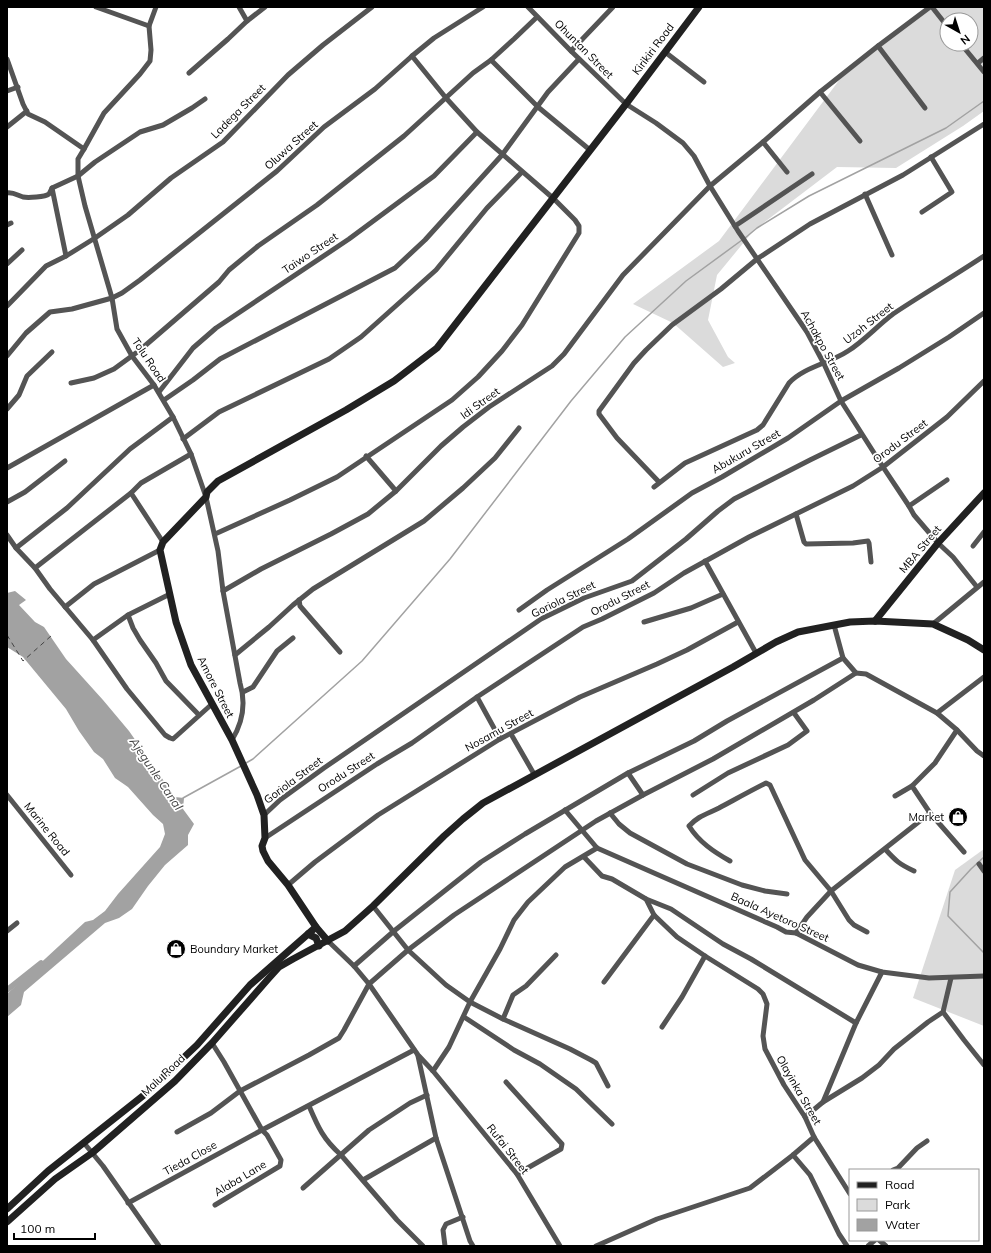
<svg xmlns="http://www.w3.org/2000/svg" width="991" height="1253" font-family="Mulish,sans-serif">
  <style>
    .green { fill: #dbdbdb; fill-rule: evenodd }
    .water { fill: #a2a2a2 }
    .lines { fill: none; stroke-linecap: round; stroke-linejoin: round }
    .stream { stroke: #a2a2a2; stroke-width: 1.5 }
    .canal { stroke: #a2a2a2; stroke-width: 5.5 }
    .ferry { stroke: #434343; stroke-width: 1; stroke-dasharray: 5 4; stroke-linecap: butt }
    .street { stroke: #545454; stroke-width: 5 }
    .secondary { stroke: #212121; stroke-width: 7 }
    .labels { text-anchor: middle; stroke-width: 3.5; stroke-linejoin: round; paint-order: stroke }
    .street-label { font-size: 11px; fill: #000; stroke: #fff }
    .poi-label { font-size: 11px; fill: #000; stroke: #fff; text-anchor: end }
    .water-label { font-size: 12px; font-style: italic; fill: #434343; stroke: #fff }
  </style>
  <rect width="100%" height="100%" fill="#fff"/>
  <g class="green">
    <path d="M930,7H984V111L963,126L896,168L837,167L754,230L717,275L708,320L728,357L735,363L723,367L673,323L633,304L719,241L840,79ZM947,20H971V44H947Z"/>
    <polygon points="984,849 984,1026 913,998 955,870"/>
  </g>
  <polygon class="water" points="15,591 26,600 19,605 35,622 44,627 66,659 103,700 129,731 175,797 184,798 183,809 194,824 188,835 188,845 165,865 148,886 132,909 119,918 105,923 24,992 21,1005 7,1017 7,994 85,922 93,920 105,911 118,894 160,847 165,834 163,824 153,815 128,787 115,778 103,759 94,752 79,731 66,709 23,657 7,647 7,593"/>
  <g class="lines">
    <g class="stream">
      <polyline points="745,238 757,228 809,196 946,128 984,101"/>
      <polyline points="246,763 253,759 362,661 450,559 571,401 625,337 686,281 742,240"/>
      <polyline points="183,798 241,766"/>
      <polyline points="984,857 971,869 950,892 948,916 984,953"/>
    </g>
    <polyline class="canal" points="7,990 41,963"/>
    <polyline class="ferry" points="7,635 23,661 51,636"/>
    <g class="street">
      <polyline points="96,7 149,26"/>
      <path d="M156,7L149,26L151,50L150,61L140,74L104,113L84,149L78,159V176L85,206L112,298L117,329L132,356L154,385L173,417L191,454L206,497L218,551L223,591L240,683C246,703 243,722 232,740"/>
      <polyline points="239,7 247,21"/>
      <polyline points="528,7 571,51 626,104 656,123 683,143 694,156 710,186 738,231 807,332 824,364 841,401 883,467 909,506 914,515 938,543 953,557 977,587"/>
      <polyline points="932,7 947,26"/>
      <polyline points="961,44 984,72"/>
      <polyline points="878,46 925,108"/>
      <polyline points="571,51 613,7"/>
      <polyline points="665,52 704,82"/>
      <polyline points="7,59 23,104 28,114 45,122 84,149"/>
      <polyline points="491,60 538,107 590,150"/>
      <polyline points="978,63 984,58"/>
      <polyline points="189,73 228,39 247,21 265,7"/>
      <polyline points="7,91 18,87"/>
      <polyline points="820,92 860,141"/>
      <polyline points="7,127 27,111"/>
      <polyline points="763,142 787,172"/>
      <polyline points="52,188 66,256"/>
      <path d="M7,193C13,192 17,195 23,197C28,198 45,197 49,194C50,192 51,190 52,188L78,176L95,162L140,132L163,125L192,108L205,99"/>
      <polyline points="865,194 892,255"/>
      <polyline points="922,212 952,192 931,157"/>
      <polyline points="7,225 11,223"/>
      <polyline points="735,226 812,174"/>
      <polyline points="7,264 22,250"/>
      <polyline points="7,306 46,266 66,256 95,238 128,215 171,178 223,142 288,75 323,45 372,7"/>
      <polyline points="7,356 26,333 50,312 72,309 112,298 122,293 140,280 277,171 324,127 375,89 412,56 434,38 483,7"/>
      <polyline points="71,383 94,378 114,369 140,350 219,282 229,270 258,246 317,205 404,136 473,73 491,60 514,39 537,17"/>
      <polyline points="159,392 193,348 216,328 349,239 434,176 477,132"/>
      <polyline points="164,400 193,380 220,359 395,268 425,240 502,155 548,92 579,59"/>
      <polyline points="7,409 19,395 27,376 52,352"/>
      <polyline points="183,439 219,412 329,359 361,337 436,270 487,208 522,172"/>
      <polyline points="366,456 396,491"/>
      <polyline points="7,468 154,385"/>
      <polyline points="659,482 617,438 599,414 599,411 634,363 646,350 672,325 721,289 757,259 810,224 903,175 984,124"/>
      <path d="M654,487L685,463L757,430L763,425L789,383C804,367 830,363 848,351C864,341 877,326 893,314C923,294 954,276 984,256"/>
      <polyline points="131,493 163,542"/>
      <polyline points="7,502 25,492 65,461"/>
      <polyline points="909,506 947,480"/>
      <polyline points="796,514 804,542 806,544 853,543 868,541 869,543 871,562"/>
      <polyline points="215,534 290,500 337,477 452,400 478,377 502,351 522,325 579,233 579,226 575,220 554,199 477,132 446,98 412,56"/>
      <polyline points="7,535 16,548 35,568 50,589 93,640 127,689 165,735 170,738 173,739 212,704"/>
      <polyline points="973,546 984,532"/>
      <polyline points="16,548 67,508 130,449 173,417"/>
      <polyline points="705,561 756,653"/>
      <polyline points="35,568 131,493 141,483 191,454"/>
      <polyline points="223,591 261,569 331,534 368,514 396,491 441,446 463,427 489,407 552,366 564,354 623,275 710,186 763,142 820,92 878,46 930,7"/>
      <polyline points="299,600 300,606 340,652"/>
      <polyline points="65,607 94,584 160,550"/>
      <polyline points="519,610 547,590 628,539 692,493 722,477 788,438 841,401 899,368 949,337 984,313"/>
      <polyline points="128,615 133,628 140,640 156,663 166,681 199,715"/>
      <polyline points="644,622 691,608 723,594"/>
      <polyline points="933,624 984,582"/>
      <polyline points="834,625 843,658 856,673 866,674 937,713 957,730 977,751 984,756"/>
      <polyline points="93,640 128,615 170,594"/>
      <polyline points="235,655 269,627 293,605 313,589 424,521 463,488 495,458 519,428"/>
      <polyline points="243,692 253,687 277,651 293,638"/>
      <polyline points="477,697 500,739"/>
      <polyline points="937,713 984,677"/>
      <polyline points="957,730 935,763 912,786 930,813 964,852"/>
      <polyline points="511,734 534,774"/>
      <polyline points="628,773 643,795"/>
      <polyline points="7,795 71,875"/>
      <polyline points="693,795 728,773 788,745 807,731 794,713"/>
      <polyline points="895,796 912,786"/>
      <polyline points="565,810 597,848 777,927 786,932 796,933 858,965 882,972 929,978 984,976"/>
      <polyline points="610,813 619,824 630,833 687,864 742,885 765,891 787,894"/>
      <polyline points="264,815 280,800 324,768 541,619 584,598 632,581 686,539 718,511 734,499 810,460 861,435"/>
      <polyline points="265,838 377,764 412,743 477,697 583,627 602,619 654,593 684,573 749,537 853,486 883,467 947,417 984,381"/>
      <path d="M885,849C896,861 899,864 914,871"/>
      <polyline points="584,857 602,876 612,879 646,899 654,915 677,937 705,956 758,989 763,994 767,1004 763,1036 765,1049 784,1085 805,1117 814,1137 850,1194"/>
      <path d="M730,861C714,852 699,842 689,826C698,816 707,814 719,808C734,800 750,791 766,783L770,785L805,860L831,891L849,920L854,925L867,932"/>
      <polyline points="979,864 984,871"/>
      <polyline points="288,885 315,862 378,815 500,739 580,697 657,664 687,650 738,622"/>
      <polyline points="646,899 671,909 723,944 751,959 856,1023"/>
      <polyline points="373,906 408,950 446,985 470,1002 503,1019 570,1049 591,1060 596,1063 608,1086"/>
      <polyline points="7,931 17,923"/>
      <polyline points="796,933 807,917 831,891 930,813"/>
      <polyline points="328,941 354,966 369,984 418,1055 433,1071 517,1174 560,1246"/>
      <polyline points="354,966 394,931 481,862 525,834 628,773 694,741 727,721 843,658"/>
      <polyline points="604,982 654,915"/>
      <polyline points="943,1012 964,1040 984,1065"/>
      <polyline points="464,1017 514,1050 540,1064 576,1089 612,1124"/>
      <polyline points="503,1019 513,995 526,986 556,955"/>
      <polyline points="662,1027 682,997 705,956"/>
      <polyline points="212,1043 224,1062 262,1130 267,1135 281,1160 280,1166 215,1205"/>
      <polyline points="418,1056 436,1138 470,1241 473,1246"/>
      <polyline points="433,1071 449,1047 470,1002 500,949 514,920 528,902 565,867 597,848"/>
      <polyline points="506,1082 562,1144 561,1149 517,1174"/>
      <polyline points="823,1102 862,1078 879,1065 894,1049 928,1022 943,1012 951,978"/>
      <path d="M309,1106C318,1127 323,1139 341,1155L397,1220L423,1246"/>
      <polyline points="805,1117 823,1102 856,1023 882,972"/>
      <polyline points="177,1132 211,1113 240,1091 309,1055 339,1038 344,1030 369,984 408,950 454,915 596,821 643,795 713,759 814,700 856,673"/>
      <polyline points="84,1143 103,1166 159,1246"/>
      <polyline points="793,1155 810,1175 839,1234 847,1246"/>
      <polyline points="893,1170 898,1168 917,1148 927,1141"/>
      <polyline points="363,1180 436,1138"/>
      <polyline points="303,1188 369,1130 410,1103 427,1095"/>
      <polyline points="128,1203 262,1130 414,1050"/>
      <polyline points="879,1240 886,1246"/>
      <polyline points="445,1246 443,1230 446,1224 463,1217"/>
      <polyline points="596,1246 657,1219 750,1188 793,1155 814,1137"/>
      <polyline points="868,1246 875,1240"/>
    </g>
    <g class="secondary">
      <polyline points="875,621 938,543 984,493"/>
      <polyline points="308,934 316,938 319,946"/>
      <polyline points="328,941 316,927 288,885 268,861 263,851 262,846 265,838 264,815 257,795 232,740 191,665 176,622 160,550 163,542 206,497 207,492 218,481 346,410 394,381 437,348 626,104 699,7"/>
      <polyline points="7,1209 48,1171 144,1095 197,1045 250,985 316,927"/>
      <polyline points="7,1222 55,1179 92,1153 175,1081 212,1043 269,978 279,967 293,959 345,931 373,906 444,836 463,819 483,803 733,667 776,642 798,632 850,622 875,621 933,624 968,640 984,650"/>
    </g>
  </g>
  <defs>
    <symbol id="shop-disc" viewBox="-11 -11 22 22"><circle r="9.5" fill="#000" stroke="#fff"/><path d="M-5-2.5h2.3a2.7 3.5 0 0 1 5.4 0H5L5.5 6h-11ZM-1.5-2.5h3a1.5 2.3 0 0 0-3 0Z" fill="#fff"/></symbol>
  </defs>
  <g fill-rule="evenodd">
    <use href="#shop-disc" x="947" y="806" width="22" height="22"/>
    <use href="#shop-disc" x="165" y="938" width="22" height="22"/>
  </g>
  <g class="labels">
    <g class="street-label">
      <text transform="translate(584 49) rotate(45)" y="4">Ohuntan Street</text>
      <text transform="translate(653 49) rotate(-53)" y="4">Kirikiri Road</text>
      <text transform="translate(238 111) rotate(-45)" y="4">Ladega Street</text>
      <text transform="translate(291 145) rotate(-42)" y="4">Oluwa Street</text>
      <text transform="translate(310 253) rotate(-34)" y="4">Taiwo Street</text>
      <text transform="translate(868 323) rotate(-38)" y="4">Uzoh Street</text>
      <text transform="translate(823 345) rotate(61)" y="4">Achakpo Street</text>
      <text transform="translate(149 360) rotate(56)" y="4">Tolu Road</text>
      <text transform="translate(480 403) rotate(-36)" y="4">Idi Street</text>
      <text transform="translate(900 441) rotate(-37)" y="4">Orodu Street</text>
      <text transform="translate(746 451) rotate(-30)" y="4">Abukuru Street</text>
      <text transform="translate(920 549) rotate(-50)" y="4">MBA Street</text>
      <text transform="translate(620 598) rotate(-27)" y="4">Orodu Street</text>
      <text transform="translate(563 599) rotate(-26)" y="4">Goriola Street</text>
      <text transform="translate(216 687) rotate(63)" y="4">Amore Street</text>
      <text transform="translate(499 730) rotate(-29)" y="4">Nosamu Street</text>
      <text transform="translate(346 772) rotate(-33)" y="4">Orodu Street</text>
      <text transform="translate(293 780) rotate(-37)" y="4">Goriola Street</text>
      <text transform="translate(47 829) rotate(51)" y="4">Marine Road</text>
      <text transform="translate(780 917) rotate(24)" y="4">Baala Ayetoro Street</text>
      <text transform="translate(163 1075) rotate(-43)" y="4">Malu Road</text>
      <text transform="translate(799 1090) rotate(60)" y="4">Olayinka Street</text>
      <text transform="translate(508 1149) rotate(52)" y="4">Rufai Street</text>
      <text transform="translate(190 1158) rotate(-29)" y="4">Tieda Close</text>
      <text transform="translate(240 1178) rotate(-31)" y="4">Alaba Lane</text>
    </g>
    <g class="poi-label">
      <text x="944" y="821">Market</text>
      <text x="190" y="953" text-anchor="start">Boundary Market</text>
    </g>
    <g class="water-label">
      <text transform="translate(156 774) rotate(56)" y="4">Ajegunle Canal</text>
    </g>
  </g>
  <rect width="991" height="1253" fill="none" stroke="#000000" stroke-width="16"/>
  <rect x="849" y="1169" width="130" height="72" fill="#ffffff" stroke="#999999"/>
  <rect x="857" y="1182" width="20" height="6" fill="#212121" stroke="#999999"/>
  <text x="885" y="1189" font-size="12" fill="#000000">Road</text>
  <rect x="857" y="1199" width="20" height="12" fill="#dbdbdb" stroke="#999999"/>
  <text x="885" y="1209" font-size="12" fill="#000000">Park</text>
  <rect x="857" y="1219" width="20" height="12" fill="#a2a2a2" stroke="#999999"/>
  <text x="885" y="1229" font-size="12" fill="#000000">Water</text>
  <g transform="translate(959 32) rotate(141)"><circle r="19" fill="#ffffff" stroke="#999999"/>
  <path d="M0-3L7 15L0 10L-7 15Z" fill="#000000"/>
  <text y="-6" font-size="11" font-weight="bold" text-anchor="middle" fill="#000000">N</text>
  </g>
  <path d="M14 1233v6h81v-6" fill="none" stroke="#000000" stroke-width="2"/>
  <text x="20" y="1233" font-size="12" fill="#000000" stroke="#ffffff" stroke-width="3" paint-order="stroke">100 m</text>
</svg>
